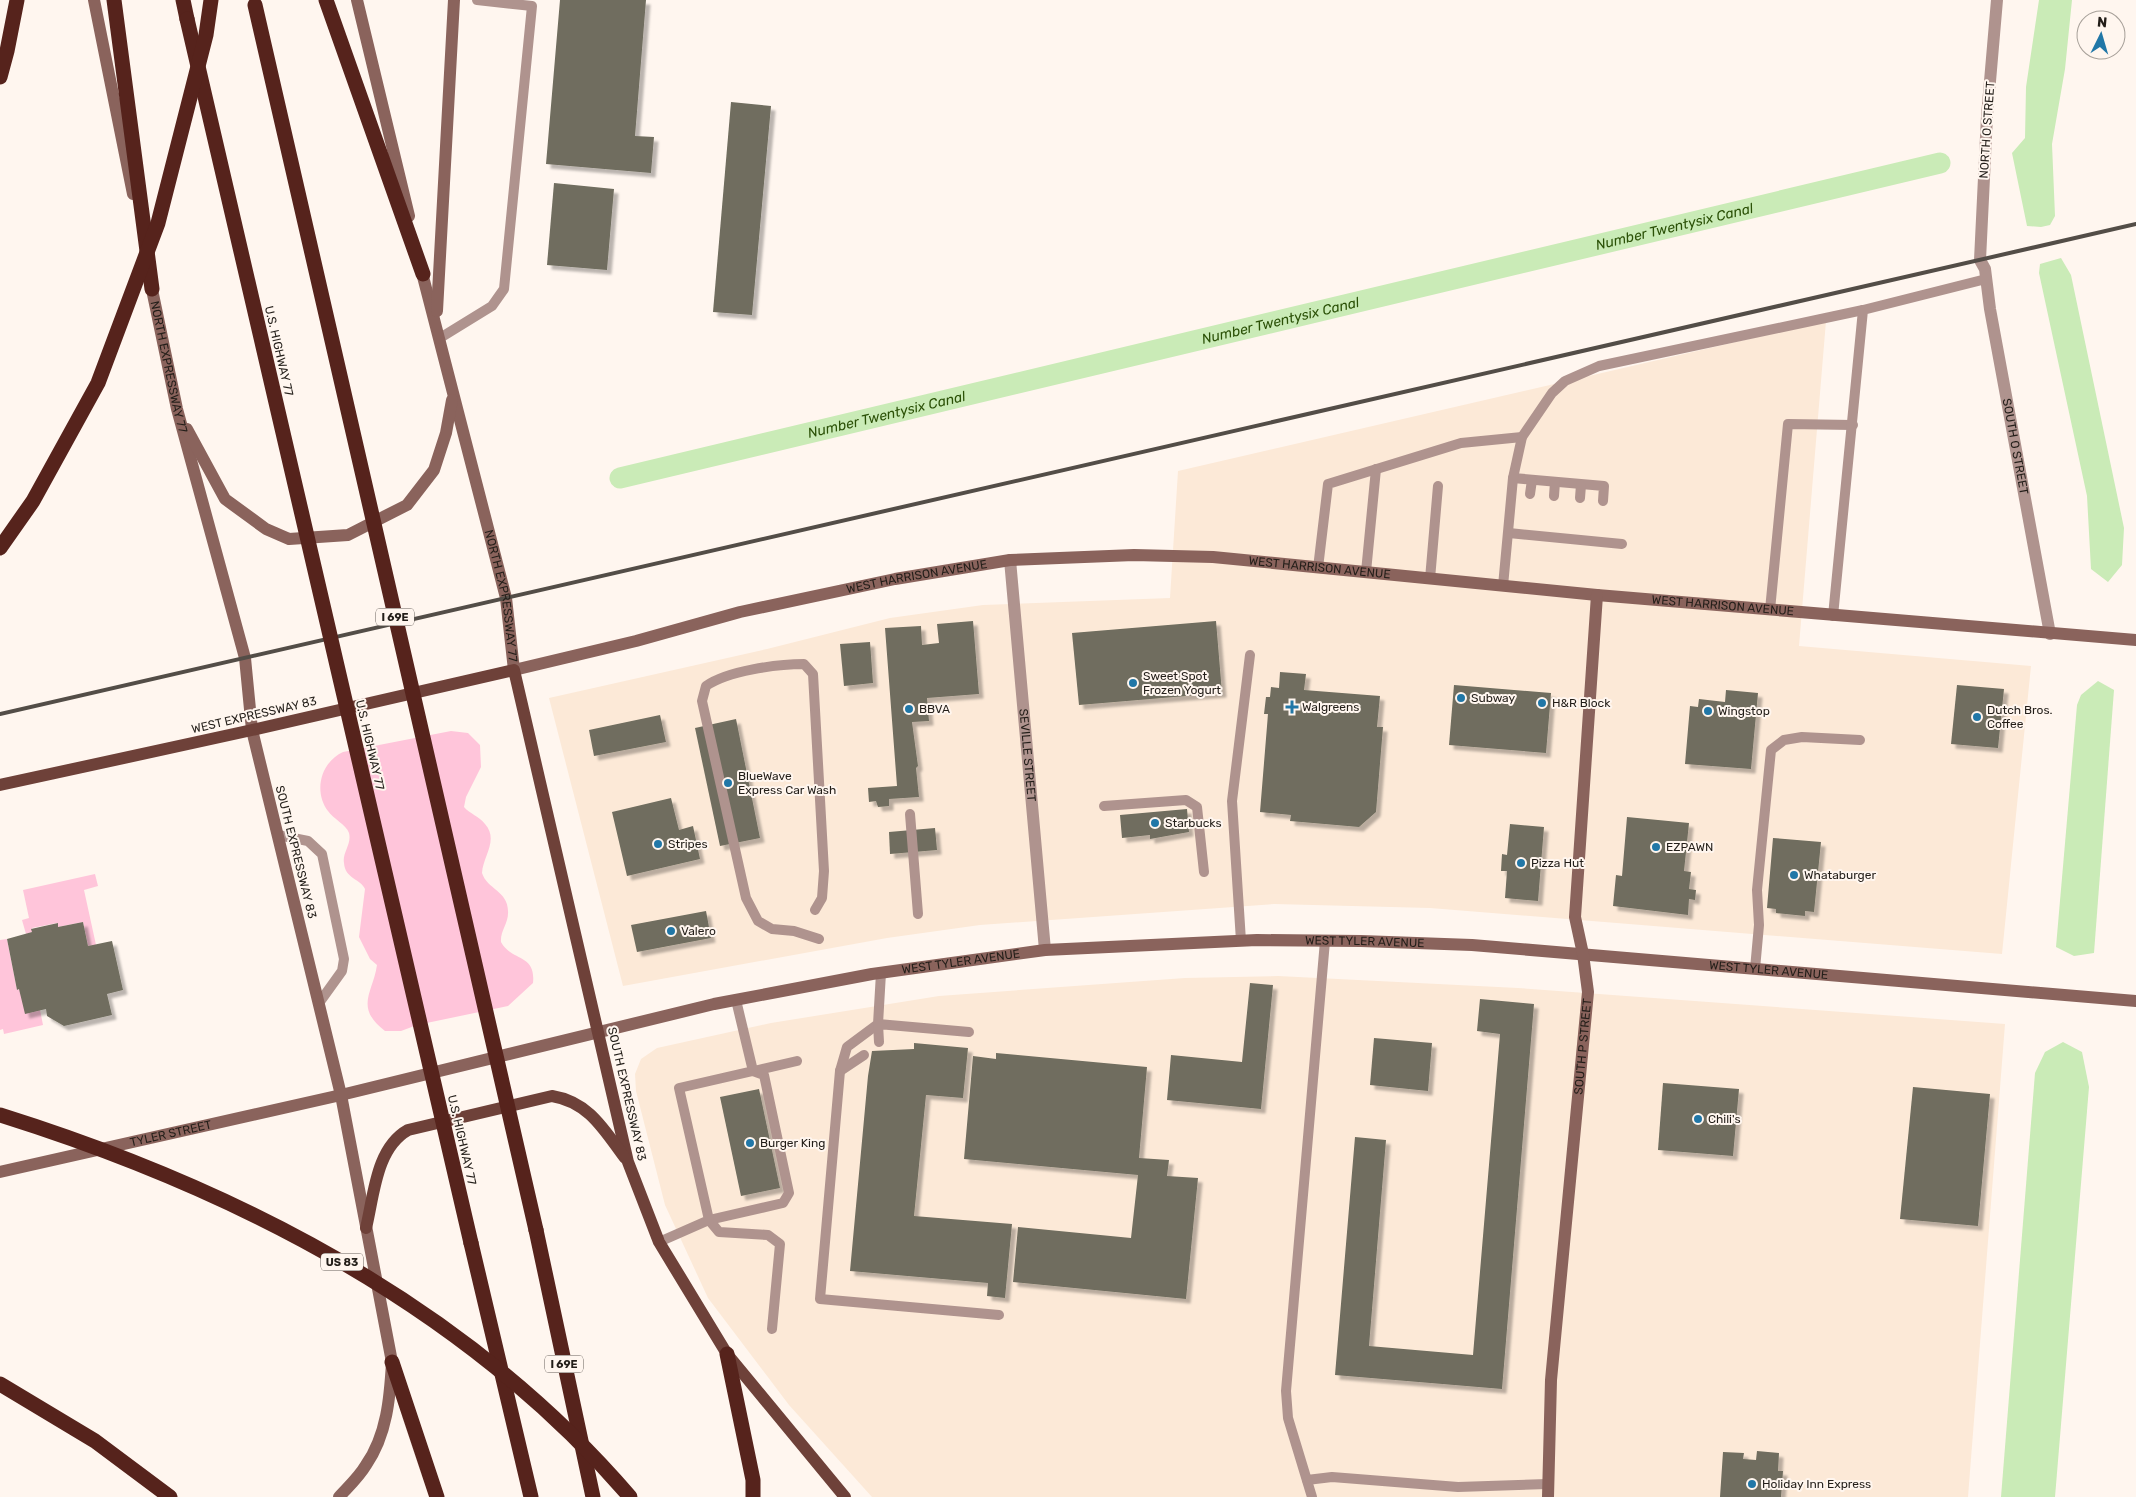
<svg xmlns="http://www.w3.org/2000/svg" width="2136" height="1497" font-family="Rubik,sans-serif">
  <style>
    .built { fill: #fce9d7 }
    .green { fill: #ffc5da }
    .water { fill: #caebb7 }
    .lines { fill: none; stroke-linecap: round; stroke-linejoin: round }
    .canal { stroke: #caebb7; stroke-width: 21 }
    .building { fill: #6f6d5e; filter: url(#shadow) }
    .lane { stroke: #af938e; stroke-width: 10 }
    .street { stroke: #af938e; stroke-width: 12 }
    .secondary { stroke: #8a635c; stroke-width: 12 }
    .primary { stroke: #6e4139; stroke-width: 12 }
    .highway { stroke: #56231c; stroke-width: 15 }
    .rail { stroke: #534d47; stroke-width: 4 }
    .highway-bridge { stroke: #56231c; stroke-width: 15 }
    .poi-dot { fill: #2177a7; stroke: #fff6ef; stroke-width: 2 }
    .labels { text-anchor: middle; stroke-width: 4; stroke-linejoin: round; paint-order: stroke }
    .shield { fill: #fff6ef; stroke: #655f59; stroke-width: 1 }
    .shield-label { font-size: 11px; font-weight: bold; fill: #231e19 }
    .street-label { font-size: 12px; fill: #231e19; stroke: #fff6ef }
    .poi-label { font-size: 12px; fill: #231e19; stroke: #fff6ef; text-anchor: start }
    .water-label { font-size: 14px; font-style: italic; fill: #2b5107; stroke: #fff6ef }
  </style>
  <defs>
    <filter id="shadow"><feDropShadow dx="4.5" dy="4.5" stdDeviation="1" flood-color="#0004"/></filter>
  </defs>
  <rect width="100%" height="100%" fill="#fff6ef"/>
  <g class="built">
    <polygon points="1826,321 1799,646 2031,666 2002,954 1430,908 1274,904 980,925 887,938 623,986 549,698 767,649 890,618 983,605 1170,598 1178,471"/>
    <polygon points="1278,976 1518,988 2005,1024 1968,1497 872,1497 789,1405 708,1298 665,1205 636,1091 635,1074 641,1059 657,1048 771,1023 939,996 1185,978"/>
  </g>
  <g class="green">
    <path d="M451,731L468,733L480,745L481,767L466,797L464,807C470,814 479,816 485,824C499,840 483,856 482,873C487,889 508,891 508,911C509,923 500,931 501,942C512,962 536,953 533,983L508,1006L417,1025L401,1031H385C354,1007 373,993 377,965L370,959L359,937L365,889C361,879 345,879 344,863C342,853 352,844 349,833C346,824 333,819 328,811C313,791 321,762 343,752Z"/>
    <polygon points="95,874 98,886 84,890 96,945 88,946 83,922 58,927 57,923 32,928 32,932 26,934 22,920 29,918 23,890"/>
    <polygon points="7,939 17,990 19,989 40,1010 43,1025 4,1034 3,1029 0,1030 0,940"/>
  </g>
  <g class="water">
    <polygon points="2039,0 2072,0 2065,69 2052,144 2055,216 2050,225 2041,227 2027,226 2012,153 2025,138 2026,87"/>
    <polygon points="2061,258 2071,275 2124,528 2122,565 2108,582 2091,569 2087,496 2039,273 2040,264"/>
    <polygon points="2098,681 2114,690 2094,953 2074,956 2056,947 2077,705 2081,695"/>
    <polygon points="2063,1042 2082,1052 2089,1087 2055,1497 2001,1497 2035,1073 2045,1052"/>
  </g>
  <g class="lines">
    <path class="canal" id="s1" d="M620,478L1940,163"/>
  </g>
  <g class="building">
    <polygon points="560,0 646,0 635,136 654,137 651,173 546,164"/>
    <polygon points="731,102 771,106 752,315 713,312"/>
    <polygon points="554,183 614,189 607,270 547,265"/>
    <polygon points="973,621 979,694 927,698 929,721 912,722 918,766 916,768 919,797 889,799 889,806 878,807 876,801 869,802 868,788 897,786 885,628 921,626 922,645 939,643 937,624"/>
    <polygon points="1216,621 1222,693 1079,705 1072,633"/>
    <polygon points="870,642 873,683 844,686 840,644"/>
    <polygon points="1280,672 1306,674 1304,690 1380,696 1377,727 1383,727 1376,812 1359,827 1290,821 1291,815 1260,812 1268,714 1264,714 1266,697 1270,697 1271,687 1279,688"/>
    <polygon points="1454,685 1551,693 1546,753 1449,745"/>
    <polygon points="1957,685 2004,689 1998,748 1951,744"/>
    <polygon points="1726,690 1758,693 1751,769 1685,764 1690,706 1698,707 1699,699 1725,702"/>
    <polygon points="660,715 666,742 594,756 589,730"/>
    <polygon points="736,719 760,838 720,846 695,728"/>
    <polygon points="671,798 679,830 693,826 700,859 627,876 612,812"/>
    <polygon points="1187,809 1189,832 1150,839 1150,835 1122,838 1120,815"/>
    <polygon points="1627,817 1689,823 1684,871 1691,872 1689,889 1696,890 1695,900 1689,899 1688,915 1613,906 1616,875 1622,876"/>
    <polygon points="1510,824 1544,827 1538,901 1505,898 1507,871 1501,871 1502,854 1507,855"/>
    <polygon points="935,828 937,850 890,854 889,832"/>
    <polygon points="1773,838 1821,842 1814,912 1805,911 1805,916 1776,913 1776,909 1767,908"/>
    <polygon points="706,911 711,938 637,952 631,925"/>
    <polygon points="83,922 88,946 112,941 123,990 107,994 112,1015 64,1026 47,1016 46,1009 25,1014 19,989 17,990 7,939 32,932 31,929 58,923 58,927"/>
    <polygon points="1250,983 1273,985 1261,1109 1167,1100 1171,1055 1242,1062"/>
    <polygon points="1480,999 1534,1004 1502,1389 1335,1375 1355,1137 1386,1140 1369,1346 1473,1355 1500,1034 1477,1031"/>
    <polygon points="1374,1038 1432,1043 1428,1091 1370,1085"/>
    <polygon points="914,1043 968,1048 963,1098 926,1095 914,1216 1012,1224 1005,1298 987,1296 988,1283 850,1271 868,1076 872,1051 914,1049"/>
    <polygon points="996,1053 1147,1067 1139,1158 1169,1160 1167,1176 1198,1178 1186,1299 1013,1282 1018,1227 1131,1238 1138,1175 964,1159 973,1056 996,1059"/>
    <polygon points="1663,1083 1739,1089 1733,1156 1658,1150"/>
    <polygon points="1913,1087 1990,1094 1978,1226 1900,1219"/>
    <polygon points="759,1089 780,1188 741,1196 720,1097"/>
    <polygon points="1757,1451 1779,1453 1778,1471 1783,1471 1781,1497 1720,1497 1723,1452 1744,1453 1743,1459 1756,1460"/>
  </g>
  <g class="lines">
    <g class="lane">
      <polyline points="440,338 492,306 504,289 532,6 477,0"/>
      <polyline points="1513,478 1604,486 1603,501"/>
      <polyline points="1530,494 1532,480"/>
      <polyline points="1554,496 1555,482"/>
      <polyline points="1580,498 1581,485"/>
      <polyline points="1509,533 1622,544"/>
      <polyline points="1318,568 1328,484 1461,443 1522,437"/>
      <polyline points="1366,572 1376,469"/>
      <polyline points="1430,579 1438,486"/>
      <polyline points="1503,586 1513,478 1522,437 1552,393 1565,381 1599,366 1863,310"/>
      <polyline points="1770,610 1788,424 1853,425"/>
      <polyline points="1833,616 1863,310 1986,279"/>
      <polyline points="1104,806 1186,800 1197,807 1204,872"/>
      <polyline points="910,814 918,914"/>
      <polyline points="278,835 308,841 322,854 344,959 342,971 319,1003"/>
      <path d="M815,910L822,898L824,871L813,674L804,664C777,664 727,671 706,686L702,701L746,898L758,921L772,929L794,931L819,939"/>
      <polyline points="1241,941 1232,801 1250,655"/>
      <polyline points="1755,969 1759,925 1757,890 1771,750 1784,740 1802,737 1860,740"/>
      <polyline points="881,973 878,1024 847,1047 840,1071 820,1299 999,1315"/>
      <polyline points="879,1042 878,1024 969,1032"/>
      <polyline points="753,1071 764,1075 789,1193 783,1203 709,1220 719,1232 768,1235 780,1244 772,1329"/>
      <polyline points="754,1071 797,1061"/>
      <polyline points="840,1071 864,1055"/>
      <polyline points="659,1242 709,1220 679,1088 753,1071 736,1000"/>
      <polyline points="1307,1480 1332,1477 1458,1487 1547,1484"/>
      <polyline points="1312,1497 1288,1418 1286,1391 1325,941"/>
    </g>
    <g class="street">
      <path id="s2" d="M1997,0L1987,116L1980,260L1985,269L1990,309L2050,634"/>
      <path id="s3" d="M1010,560L1045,950"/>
    </g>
    <g class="secondary">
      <polyline points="94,0 133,194"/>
      <polyline points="357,0 409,216"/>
      <path id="s4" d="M420,265L506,598L514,670L636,641L740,612L895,579L1010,560L1134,555L1213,557L1597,595L2136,640"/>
      <path id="s5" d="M150,280L177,409L245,658L252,730L341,1095L392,1362C390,1397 387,1435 366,1465C359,1477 348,1487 339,1497"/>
      <polyline points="437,311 454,0"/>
      <polyline points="187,429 225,499 266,529 289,539 348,535 407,505 434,470 446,433 452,400"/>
      <path id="s6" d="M0,1172L341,1095L714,1004L872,974L1045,950L1257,940L1361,941L1472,945L2136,1001"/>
      <path id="s7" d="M1548,1497L1551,1380L1588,992L1583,954L1575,917L1597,595"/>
    </g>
    <g class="primary">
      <polyline points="0,785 252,730 514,670 628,1162 659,1242 727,1354 845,1497"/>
      <path d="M366,1228C374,1195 376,1148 408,1130L552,1096C589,1102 604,1130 625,1158"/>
    </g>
    <g class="highway">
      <polyline points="114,0 152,289"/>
      <polyline points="183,0 187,19"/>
      <polyline points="326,0 423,274"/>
      <polyline points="0,77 7,51 17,0"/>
      <polyline points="536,1230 593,1497"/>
      <polyline points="471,1243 531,1497"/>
      <polyline points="727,1354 753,1480 753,1497"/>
      <polyline points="392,1362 437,1497"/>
      <polyline points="0,1384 95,1441 170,1497"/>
    </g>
    <polyline class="rail" points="0,714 2136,224"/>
    <g class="highway-bridge">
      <polyline points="255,5 536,1230"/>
      <polyline points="187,19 471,1243"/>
      <polyline points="0,548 33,501 98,383 158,223 206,35 211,0"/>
      <path d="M0,1115C236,1189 466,1306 630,1497"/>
    </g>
  </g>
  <g class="poi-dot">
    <circle cx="1133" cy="683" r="5"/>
    <circle cx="1461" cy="698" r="5"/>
    <circle cx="1542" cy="703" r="5"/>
    <path d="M1289.5 699.5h5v5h5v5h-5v5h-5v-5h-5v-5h5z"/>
    <circle cx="909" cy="709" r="5"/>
    <circle cx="1708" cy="711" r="5"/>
    <circle cx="1977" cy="717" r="5"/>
    <circle cx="728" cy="783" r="5"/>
    <circle cx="1155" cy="823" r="5"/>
    <circle cx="658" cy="844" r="5"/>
    <circle cx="1656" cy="847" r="5"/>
    <circle cx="1521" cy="863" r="5"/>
    <circle cx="1794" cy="875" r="5"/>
    <circle cx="671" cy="931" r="5"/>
    <circle cx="1698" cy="1119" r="5"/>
    <circle cx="750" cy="1143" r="5"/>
    <circle cx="1752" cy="1484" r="5"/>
  </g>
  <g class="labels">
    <g class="shield">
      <rect x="376" y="608.5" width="38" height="17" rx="4"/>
      <rect x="321" y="1253.5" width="42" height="17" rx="4"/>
      <rect x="545" y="1355.5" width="38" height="17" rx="4"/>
    </g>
    <g class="shield-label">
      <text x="395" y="621">I 69E</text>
      <text x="342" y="1266">US 83</text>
      <text x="564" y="1368">I 69E</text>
    </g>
    <g class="street-label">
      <text transform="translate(1987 130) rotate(-86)" y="4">NORTH O STREET</text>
      <text transform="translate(279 351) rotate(77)" y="4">U.S. HIGHWAY 77</text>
      <text dy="4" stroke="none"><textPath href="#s5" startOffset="89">NORTH EXPRESSWAY 77</textPath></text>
      <text dy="4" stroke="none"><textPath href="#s2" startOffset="451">SOUTH O STREET</textPath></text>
      <text dy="4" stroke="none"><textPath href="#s4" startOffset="1235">WEST HARRISON AVENUE</textPath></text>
      <text dy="4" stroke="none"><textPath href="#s4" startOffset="830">WEST HARRISON AVENUE</textPath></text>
      <text dy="4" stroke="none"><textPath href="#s4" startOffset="341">NORTH EXPRESSWAY 77</textPath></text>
      <text dy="4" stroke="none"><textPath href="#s4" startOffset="1640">WEST HARRISON AVENUE</textPath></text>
      <text transform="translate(254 715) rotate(-13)" y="4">WEST EXPRESSWAY 83</text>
      <text transform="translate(370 745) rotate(77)" y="4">U.S. HIGHWAY 77</text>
      <text dy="4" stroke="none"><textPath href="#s3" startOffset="196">SEVILLE STREET</textPath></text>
      <text transform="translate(296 852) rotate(76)" y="4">SOUTH EXPRESSWAY 83</text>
      <text dy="4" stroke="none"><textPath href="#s6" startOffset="1389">WEST TYLER AVENUE</textPath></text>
      <text dy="4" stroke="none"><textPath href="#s6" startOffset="984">WEST TYLER AVENUE</textPath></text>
      <text dy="4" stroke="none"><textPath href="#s6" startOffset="1794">WEST TYLER AVENUE</textPath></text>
      <text dy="4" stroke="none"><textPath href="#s7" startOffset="452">SOUTH P STREET</textPath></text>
      <text transform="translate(627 1094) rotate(77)" y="4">SOUTH EXPRESSWAY 83</text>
      <text dy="4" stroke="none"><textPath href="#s6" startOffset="175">TYLER STREET</textPath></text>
      <text transform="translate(462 1140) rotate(77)" y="4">U.S. HIGHWAY 77</text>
    </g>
    <g class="poi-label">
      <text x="1143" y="680">Sweet Spot<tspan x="1143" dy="14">Frozen Yogurt</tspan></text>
      <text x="1471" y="702">Subway</text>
      <text x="1552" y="707">H&amp;R Block</text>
      <text x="1302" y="711">Walgreens</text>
      <text x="919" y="713">BBVA</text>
      <text x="1987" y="714">Dutch Bros.<tspan x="1987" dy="14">Coffee</tspan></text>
      <text x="1718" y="715">Wingstop</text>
      <text x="738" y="780">BlueWave<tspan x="738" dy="14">Express Car Wash</tspan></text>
      <text x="1165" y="827">Starbucks</text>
      <text x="668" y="848">Stripes</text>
      <text x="1666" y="851">EZPAWN</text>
      <text x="1531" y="867">Pizza Hut</text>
      <text x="1804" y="879">Whataburger</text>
      <text x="681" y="935">Valero</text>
      <text x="1708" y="1123">Chili's</text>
      <text x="760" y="1147">Burger King</text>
      <text x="1762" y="1488">Holiday Inn Express</text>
    </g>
    <g class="water-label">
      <text dy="5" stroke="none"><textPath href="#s1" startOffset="1084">Number Twentysix Canal</textPath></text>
      <text dy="5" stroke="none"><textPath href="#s1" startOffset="679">Number Twentysix Canal</textPath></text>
      <text dy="5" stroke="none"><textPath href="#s1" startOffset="274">Number Twentysix Canal</textPath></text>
    </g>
  </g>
  <g transform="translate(2101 35) rotate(5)"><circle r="24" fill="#fff6ef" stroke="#a7a099"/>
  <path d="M0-4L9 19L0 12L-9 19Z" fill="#2177a7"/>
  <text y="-8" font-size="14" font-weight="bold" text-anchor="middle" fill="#231e19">N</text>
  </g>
</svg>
